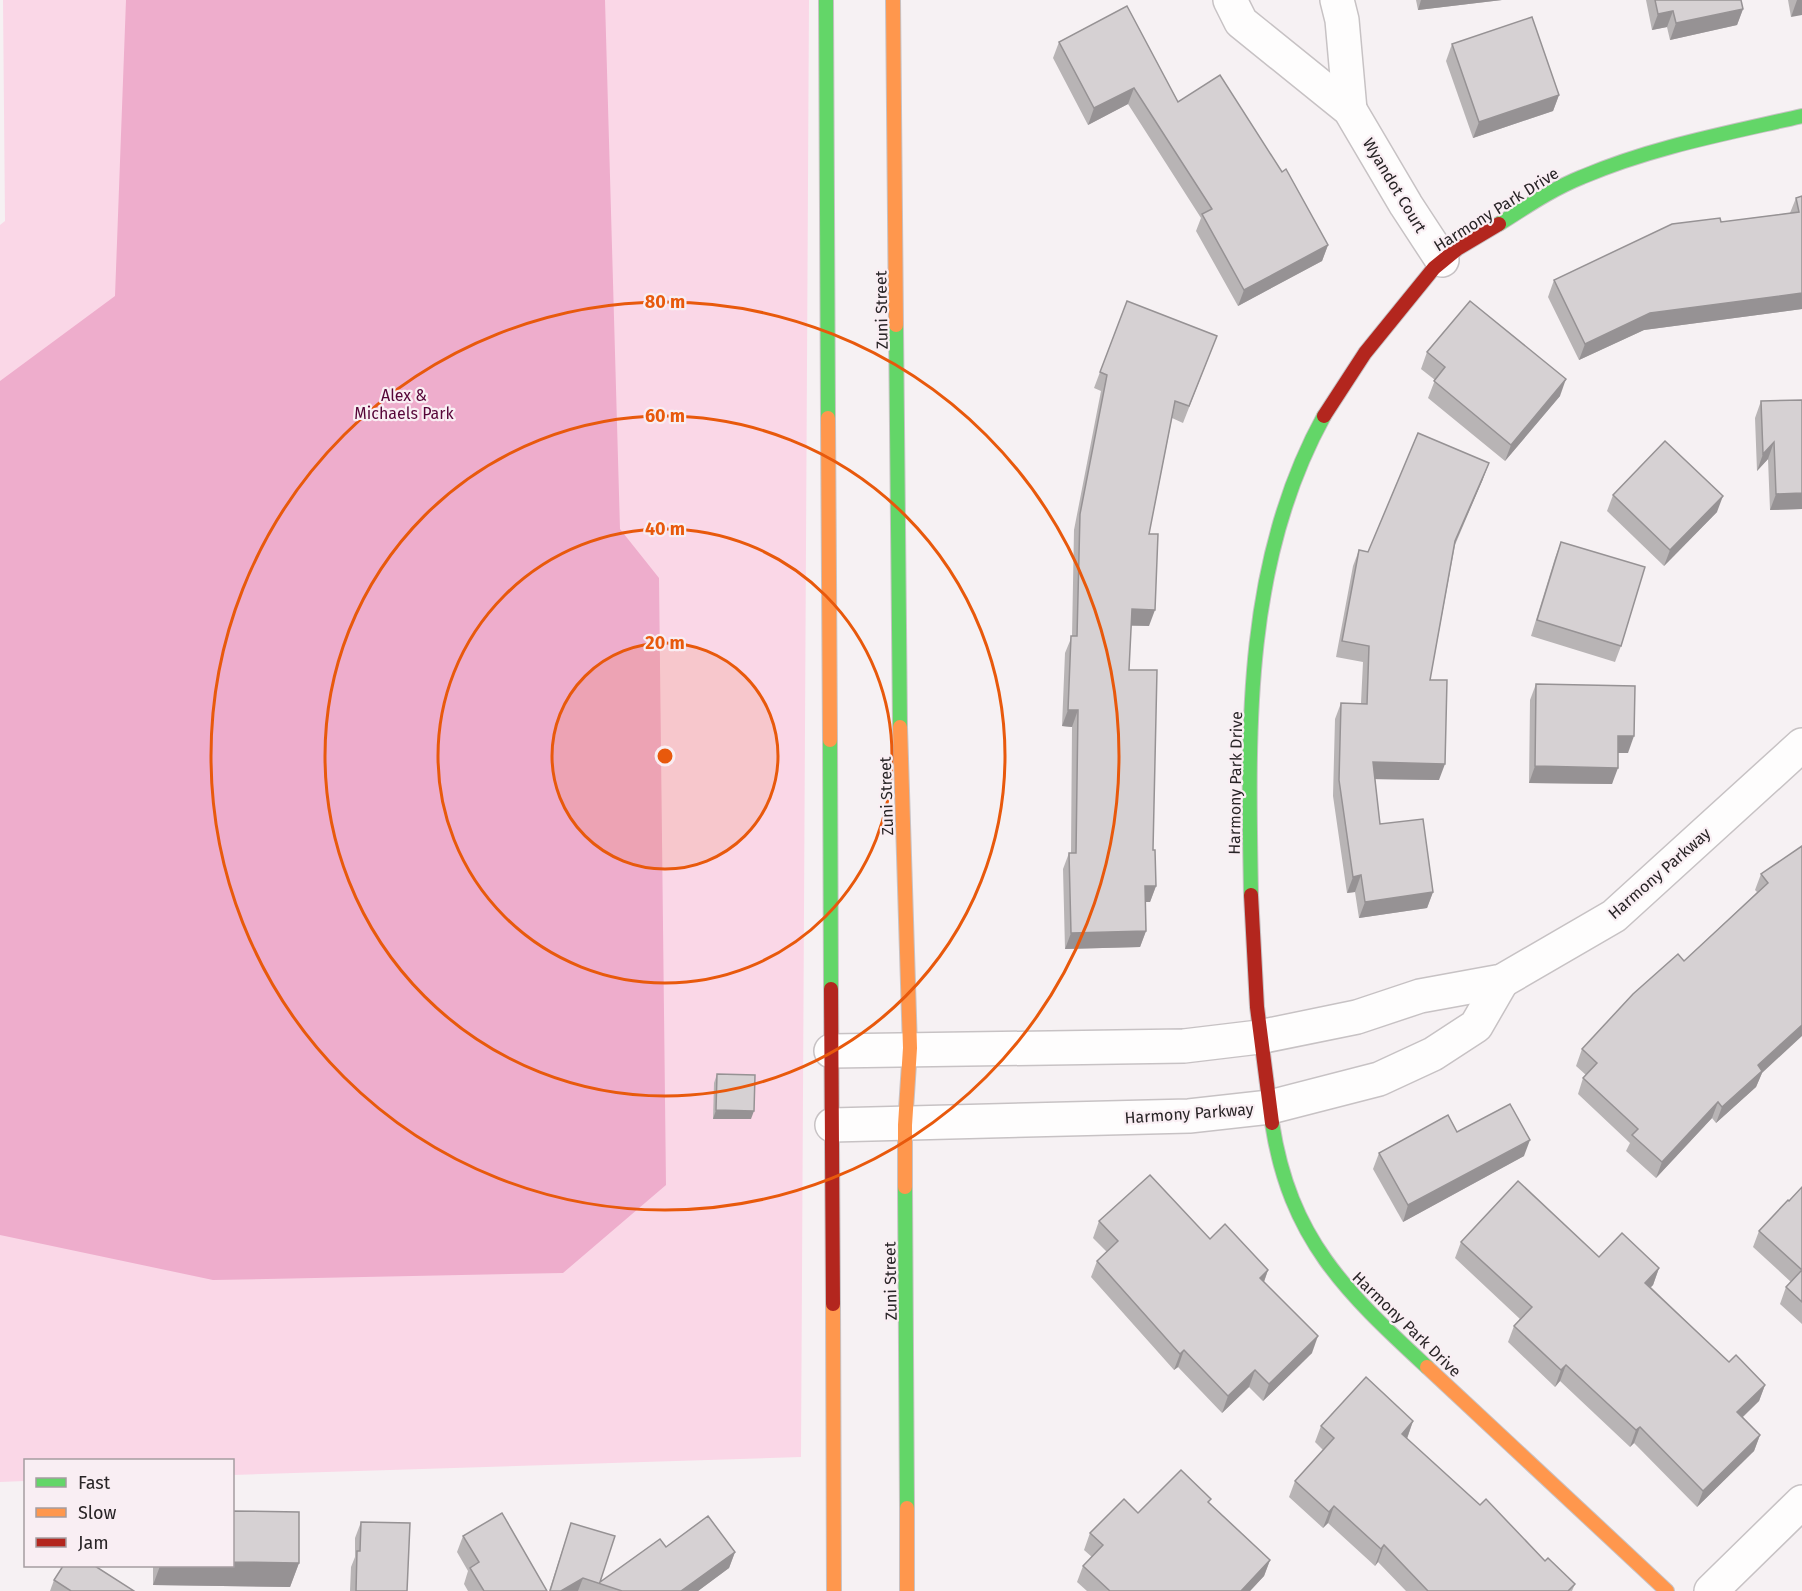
<svg xmlns="http://www.w3.org/2000/svg" width="1802" height="1591" font-family="'Fira Sans',sans-serif">
  <style>
    .green { fill: #fad7e7 }
    .water { fill: #eeadcc }
    .lines { fill: none; stroke-linecap: round; stroke-linejoin: round }
    .street-casing { stroke: #c7c2c4; stroke-width: 36 }
    .fast-casing { stroke: #c7c2c4; stroke-width: 16 }
    .slow-casing { stroke: #c7c2c4; stroke-width: 16 }
    .jam-casing { stroke: #c7c2c4; stroke-width: 16 }
    .street { stroke: #fefdfd; stroke-width: 33 }
    .fast { stroke: #63d668; stroke-width: 14 }
    .slow { stroke: #ff974d; stroke-width: 14 }
    .jam { stroke: #b3261e; stroke-width: 14 }
    .wall { fill: #b8b4b5 }
    .shaded-wall { fill: #969294 }
    .building { fill: #d6d1d3; stroke: #969294; stroke-width: 1.5 }
    .ring { fill: none; stroke: #e8590c; stroke-width: 3 }
    .labels { text-anchor: middle; stroke-width: 4.5; stroke-linejoin: round; paint-order: stroke }
    .street-label { font-size: 16px; fill: #282426; stroke: #f9eef3 }
    .park-label { font-size: 16px; fill: #560538; stroke: #f9eef3 }
    .centre { fill: #e8590c; stroke: #f9eef3; stroke-width: 3 }
    .ring-label { font-size: 18px; text-anchor: middle; font-weight: bold; fill: #e8590c; stroke: #f9eef3; stroke-width: 4.5; stroke-linejoin: round; paint-order: stroke }
  </style>
  <rect width="100%" height="100%" fill="#f6f1f3"/>
  <polygon class="green" points="3,0 809,0 801,1457 233,1475 232,1460 26,1460 25,1481 0,1482 0,225 5,221"/>
  <polygon class="water" points="126,0 605,0 620,529 659,578 666,1185 563,1273 213,1280 0,1235 0,381 115,296"/>
  <g class="lines">
    <defs>
      <g id="street">
        <polyline points="1230,0 1241,22 1350,110 1406,205 1442,260"/>
        <polyline points="1337,0 1342,20 1350,110"/>
        <polyline points="831,1051 1184,1046 1259,1037 1357,1017 1420,996 1502,981 1614,916 1802,745"/>
        <polyline points="832,1125 1189,1116 1270,1107 1379,1079 1433,1054 1476,1026 1502,981"/>
        <polyline points="1711,1591 1802,1502"/>
      </g>
      <g id="fast">
        <polyline points="826,0 828,418"/>
        <path d="M1499,224C1526,207 1552,189 1582,177C1652,147 1728,133 1802,116"/>
        <polyline points="896,325 900,727"/>
        <polyline points="830,740 831,989"/>
        <path d="M1251,895C1248,731 1243,563 1324,416"/>
        <path d="M1272,1123C1290,1239 1345,1291 1427,1367"/>
        <polyline points="905,1187 907,1508"/>
      </g>
      <g id="slow">
        <polyline points="893,0 896,325"/>
        <polyline points="828,418 830,740"/>
        <polyline points="900,727 910,1048 905,1125 905,1187"/>
        <polyline points="833,1304 834,1591"/>
        <polyline points="1427,1367 1667,1591"/>
        <polyline points="907,1508 907,1591"/>
      </g>
      <g id="jam">
        <polyline points="1324,416 1365,353 1434,268 1457,249 1499,224"/>
        <polyline points="1251,895 1257,1007 1272,1123"/>
        <polyline points="831,989 833,1304"/>
      </g>
    </defs>
    <use href="#street" class="street-casing"/>
    <use href="#fast" class="fast-casing"/>
    <use href="#slow" class="slow-casing"/>
    <use href="#jam" class="jam-casing"/>
    <use href="#street" class="street"/>
    <use href="#fast" class="fast"/>
    <use href="#slow" class="slow"/>
    <use href="#jam" class="jam"/>
  </g>
  <g class="wall">
    <polygon points="1416,0 1502,0 1418,10"/>
    <polygon points="1646,0 1741,0 1743,9 1737,25 1670,40 1667,27 1652,30"/>
    <polygon points="1788,0 1802,0 1791,17"/>
    <polygon points="1059,42 1178,102 1328,245 1322,261 1238,306 1196,231 1201,218 1128,104 1088,125 1053,58"/>
    <polygon points="1452,44 1559,95 1553,111 1473,138 1446,61"/>
    <polygon points="1802,196 1802,309 1644,330 1579,360 1548,297 1554,280 1721,222 1790,213 1796,198"/>
    <polygon points="1217,336 1183,423 1172,418 1149,534 1149,626 1131,626 1129,670 1153,850 1156,886 1150,902 1145,902 1146,931 1140,947 1065,949 1063,869 1069,853 1071,853 1072,727 1062,726 1065,653 1072,636 1074,530 1101,391 1094,388 1100,372"/>
    <polygon points="1427,352 1560,396 1505,461 1428,398 1435,380 1421,369"/>
    <polygon points="1761,401 1802,509 1770,510 1768,459 1757,471 1755,418"/>
    <polygon points="1483,479 1455,545 1430,680 1439,780 1375,779 1380,824 1433,892 1427,908 1359,918 1355,892 1347,893 1333,796 1335,719 1341,703 1361,703 1363,662 1336,657 1353,566 1359,550 1368,552"/>
    <polygon points="1613,495 1717,512 1664,566 1607,511"/>
    <polygon points="1561,542 1621,646 1615,662 1531,636 1555,558"/>
    <polygon points="1536,684 1628,753 1618,753 1612,784 1529,783 1530,700"/>
    <polygon points="1802,846 1762,1073 1756,1087 1716,1123 1712,1118 1656,1178 1626,1151 1630,1143 1578,1094 1583,1078 1586,1075 1576,1066 1582,1049 1684,961 1757,892 1755,890 1761,874"/>
    <polygon points="717,1074 751,1119 713,1119 714,1083"/>
    <polygon points="1457,1132 1524,1156 1403,1222 1373,1169 1379,1153"/>
    <polygon points="1802,1187 1802,1324 1780,1304 1786,1287 1791,1282 1753,1247 1759,1231 1789,1201"/>
    <polygon points="1099,1221 1210,1239 1268,1270 1264,1282 1312,1353 1263,1401 1249,1387 1222,1413 1178,1367 1174,1370 1091,1277 1097,1261 1107,1252 1093,1238"/>
    <polygon points="1461,1242 1599,1257 1659,1268 1653,1285 1651,1287 1729,1362 1765,1385 1759,1401 1743,1417 1760,1435 1754,1451 1697,1507 1634,1443 1630,1447 1560,1381 1555,1387 1508,1342 1514,1326 1520,1319 1455,1258"/>
    <polygon points="1413,1421 1407,1439 1480,1505 1545,1561 1575,1584 1572,1591 1406,1591 1378,1562 1375,1566 1328,1523 1323,1528 1289,1497 1295,1481 1323,1450 1315,1442 1321,1426"/>
    <polygon points="1209,1503 1270,1560 1264,1576 1250,1591 1087,1591 1077,1582 1083,1566 1092,1557 1084,1550 1090,1533 1138,1513"/>
    <polygon points="361,1522 407,1591 350,1591 351,1567 355,1557 355,1538"/>
    <polygon points="571,1523 600,1582 666,1547 735,1552 729,1568 698,1591 549,1591"/>
    <polygon points="463,1536 547,1591 468,1591 464,1584 468,1571 457,1552"/>
    <polygon points="299,1563 290,1587 153,1585 153,1566 232,1566"/>
    <polygon points="54,1580 134,1591 50,1591"/>
  </g>
  <g class="shaded-wall">
    <polygon points="1421,0 1502,0 1418,10"/>
    <polygon points="1797,0 1802,0 1802,15 1791,17"/>
    <polygon points="1743,9 1737,25 1670,40 1676,23"/>
    <polygon points="1673,11 1667,27 1652,30 1658,14"/>
    <polygon points="1134,88 1128,104 1088,125 1094,108"/>
    <polygon points="1559,95 1553,111 1473,138 1479,122"/>
    <polygon points="1328,245 1322,261 1238,306 1244,290"/>
    <polygon points="1802,293 1802,309 1644,330 1579,360 1585,344 1650,313"/>
    <polygon points="1566,379 1560,396 1505,461 1511,445"/>
    <polygon points="1774,442 1768,459 1757,471 1763,454"/>
    <polygon points="1489,463 1483,479 1449,557 1455,541"/>
    <polygon points="1802,493 1802,509 1770,510 1776,494"/>
    <polygon points="1723,496 1717,512 1664,566 1670,550"/>
    <polygon points="1132,609 1155,610 1149,626 1126,625"/>
    <polygon points="1068,710 1078,710 1072,727 1062,726"/>
    <polygon points="1618,736 1634,736 1628,753 1612,753"/>
    <polygon points="1373,762 1445,764 1439,780 1367,779"/>
    <polygon points="1535,766 1618,768 1612,784 1529,783"/>
    <polygon points="1361,875 1355,892 1347,893 1353,877"/>
    <polygon points="1145,886 1156,886 1150,902 1139,902"/>
    <polygon points="1433,892 1427,908 1359,918 1365,902"/>
    <polygon points="1146,931 1140,947 1065,949 1071,933"/>
    <polygon points="1802,1025 1802,1036 1762,1073 1756,1087 1716,1123 1722,1107 1758,1065"/>
    <polygon points="1718,1102 1712,1118 1656,1178 1662,1162"/>
    <polygon points="716,1110 754,1111 751,1119 713,1119"/>
    <polygon points="1530,1140 1524,1156 1403,1222 1408,1205"/>
    <polygon points="1659,1268 1653,1285 1639,1299 1645,1283"/>
    <polygon points="1268,1270 1262,1287 1260,1278"/>
    <polygon points="1318,1336 1312,1353 1263,1401 1269,1384"/>
    <polygon points="1184,1350 1178,1367 1174,1370 1180,1354"/>
    <polygon points="1566,1365 1560,1381 1555,1387 1561,1370"/>
    <polygon points="1255,1370 1249,1387 1222,1413 1228,1396"/>
    <polygon points="1765,1385 1759,1401 1731,1428 1737,1412"/>
    <polygon points="1413,1421 1407,1438 1396,1450 1402,1434"/>
    <polygon points="1640,1427 1634,1443 1630,1447 1636,1430"/>
    <polygon points="1760,1435 1754,1451 1697,1507 1703,1491"/>
    <polygon points="1334,1506 1328,1523 1323,1528 1329,1512"/>
    <polygon points="1384,1545 1378,1562 1375,1566 1381,1549"/>
    <polygon points="735,1552 729,1568 698,1591 681,1591"/>
    <polygon points="1270,1560 1264,1576 1250,1591 1241,1591"/>
    <polygon points="232,1562 299,1563 290,1587 153,1585 160,1566 232,1566"/>
    <polygon points="583,1578 578,1591 561,1591"/>
  </g>
  <g class="building">
    <polygon points="1655,0 1741,0 1743,9 1676,23 1673,11 1658,14"/>
    <polygon points="1127,6 1178,102 1220,75 1282,172 1286,169 1328,245 1244,290 1202,214 1212,209 1134,88 1094,108 1059,42"/>
    <polygon points="1532,17 1559,95 1479,122 1452,44"/>
    <polygon points="1802,196 1802,293 1650,313 1585,344 1554,280 1672,224 1720,218 1721,222 1799,212 1796,198"/>
    <polygon points="1127,301 1217,336 1189,406 1175,401 1149,534 1158,534 1155,610 1132,609 1129,670 1157,670 1153,850 1155,850 1156,886 1145,886 1146,931 1071,933 1069,853 1076,853 1078,710 1068,710 1071,636 1077,636 1080,514 1107,375 1100,372"/>
    <polygon points="1470,301 1566,379 1511,445 1434,381 1445,367 1427,352"/>
    <polygon points="1802,400 1802,493 1776,494 1774,442 1763,454 1761,401"/>
    <polygon points="1418,433 1489,463 1455,541 1430,680 1447,680 1445,764 1373,762 1380,824 1423,819 1433,892 1365,902 1361,875 1353,877 1339,780 1341,703 1367,704 1369,646 1342,641 1359,550 1368,552"/>
    <polygon points="1665,441 1723,496 1670,550 1613,495"/>
    <polygon points="1561,542 1645,567 1621,646 1537,620"/>
    <polygon points="1536,684 1635,686 1634,736 1618,736 1618,768 1535,766"/>
    <polygon points="1802,846 1802,1025 1758,1065 1762,1071 1722,1107 1718,1102 1662,1162 1632,1135 1638,1129 1583,1078 1597,1063 1582,1049 1633,994 1678,954 1684,961 1768,883 1761,874"/>
    <polygon points="717,1074 755,1075 754,1111 716,1110"/>
    <polygon points="1510,1104 1530,1140 1408,1205 1379,1153 1448,1115 1457,1132"/>
    <polygon points="1150,1175 1210,1239 1225,1224 1268,1270 1260,1278 1318,1336 1269,1384 1255,1370 1228,1396 1184,1350 1180,1354 1097,1261 1118,1241 1099,1221"/>
    <polygon points="1518,1181 1599,1257 1622,1233 1659,1268 1645,1283 1729,1362 1736,1355 1765,1385 1737,1412 1760,1435 1703,1491 1640,1427 1636,1430 1566,1365 1561,1370 1514,1326 1532,1307 1461,1242"/>
    <polygon points="1802,1187 1802,1270 1759,1231 1788,1200 1789,1201"/>
    <polygon points="1802,1270 1802,1302 1786,1287"/>
    <polygon points="1366,1377 1413,1421 1402,1434 1480,1505 1486,1499 1545,1561 1548,1558 1575,1584 1568,1591 1428,1591 1384,1545 1381,1549 1334,1506 1329,1512 1295,1481 1334,1438 1321,1426"/>
    <polygon points="1181,1470 1211,1499 1208,1502 1270,1560 1241,1591 1110,1591 1083,1566 1103,1545 1090,1533 1124,1499 1138,1513"/>
    <polygon points="232,1511 299,1512 299,1563 232,1562"/>
    <polygon points="502,1513 547,1591 484,1591 470,1568 479,1562 463,1536"/>
    <polygon points="708,1516 735,1552 681,1591 622,1591 583,1578 561,1591 550,1591 571,1523 615,1536 600,1582 660,1539 666,1547"/>
    <polygon points="361,1522 410,1523 407,1591 356,1591 357,1551 360,1551"/>
    <polygon points="63,1566 95,1566 134,1591 71,1591 54,1580"/>
  </g>
  <circle cx="665" cy="756" r="113" fill="#e8590c" fill-opacity=".12"/>
  <g class="ring">
    <circle cx="665" cy="756" r="113"/>
    <circle cx="665" cy="756" r="227"/>
    <circle cx="665" cy="756" r="340"/>
    <circle cx="665" cy="756" r="454"/>
  </g>
  <g class="labels">
    <g class="street-label">
      <text transform="translate(1395 185) rotate(59)" y="6">Wyandot Court</text>
      <text transform="translate(1496 209) rotate(-32)" y="6">Harmony Park Drive</text>
      <text transform="translate(881 310) rotate(-91)" y="6">Zuni Street</text>
      <text transform="translate(1235 783) rotate(-89)" y="6">Harmony Park Drive</text>
      <text transform="translate(886 796) rotate(-92)" y="6">Zuni Street</text>
      <text transform="translate(1659 873) rotate(-41)" y="6">Harmony Parkway</text>
      <text transform="translate(1189 1113) rotate(-4)" y="6">Harmony Parkway</text>
      <text transform="translate(890 1281) rotate(-91)" y="6">Zuni Street</text>
      <text transform="translate(1407 1324) rotate(44)" y="6">Harmony Park Drive</text>
    </g>
    <g class="park-label">
      <text x="404" y="401">Alex &amp;<tspan x="404" dy="18">Michaels Park</tspan></text>
    </g>
  </g>
  <circle cx="665" cy="756" r="9" class="centre"/>
  <g class="ring-label">
    <text x="665" y="308">80 m</text>
    <text x="665" y="422">60 m</text>
    <text x="665" y="535">40 m</text>
    <text x="665" y="649">20 m</text>
  </g>
  <rect x="24" y="1459" width="210" height="108" fill="#f9eef3" stroke="#a59da1" stroke-width="1.5"/>
  <rect x="36" y="1478" width="30" height="9" fill="#63d668" stroke="#a59da1" stroke-width="1.5"/>
  <text x="78" y="1489" font-size="18" fill="#282426">Fast</text>
  <rect x="36" y="1508" width="30" height="9" fill="#ff974d" stroke="#a59da1" stroke-width="1.5"/>
  <text x="78" y="1519" font-size="18" fill="#282426">Slow</text>
  <rect x="36" y="1538" width="30" height="9" fill="#b3261e" stroke="#a59da1" stroke-width="1.5"/>
  <text x="78" y="1549" font-size="18" fill="#282426">Jam</text>
</svg>
